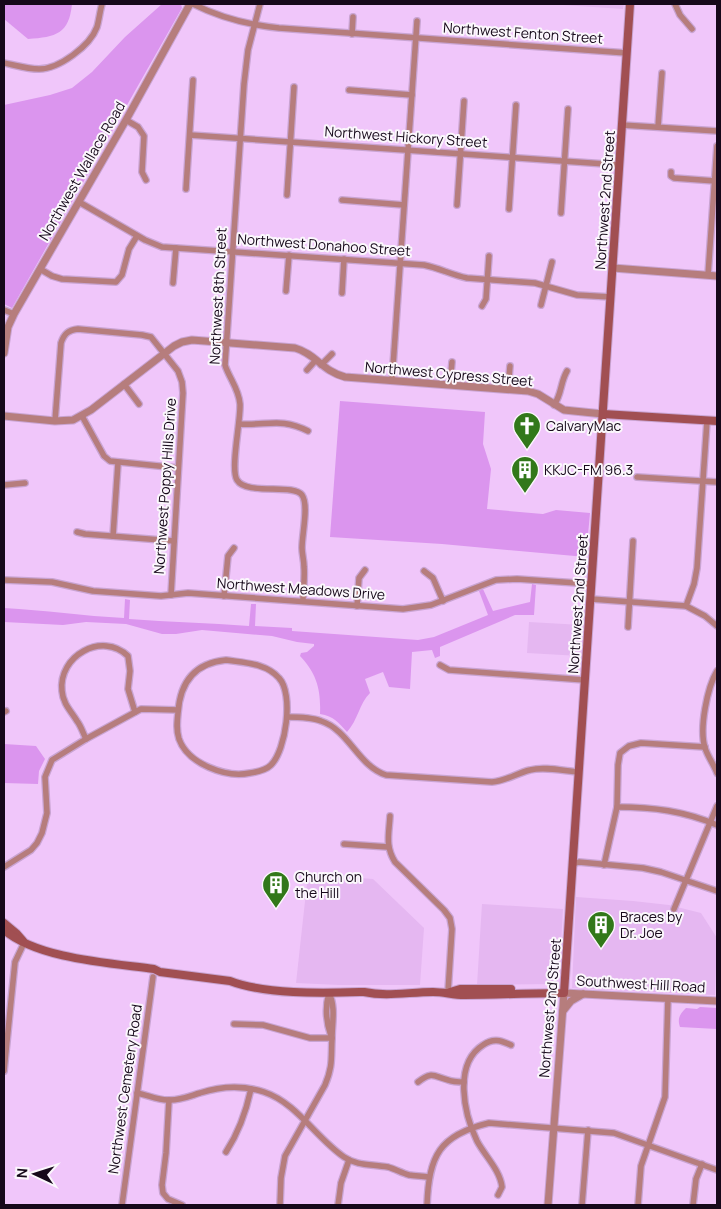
<svg xmlns="http://www.w3.org/2000/svg" width="721" height="1209" font-family="Manrope,sans-serif">
  <style>
    .built { fill: #e5b7f1 }
    .green { fill: #db95ee }
    .lines { fill: none; stroke-linecap: round; stroke-linejoin: round }
    .minor-casing { stroke: #c9a4d2; stroke-width: 8 }
    .tertiary-casing { stroke: #c9a4d2; stroke-width: 9 }
    .secondary-casing { stroke: #c9a4d2; stroke-width: 10 }
    .minor { stroke: #b67d7d; stroke-width: 5.5 }
    .tertiary { stroke: #b67d7d; stroke-width: 7 }
    .secondary { stroke: #a14f52; stroke-width: 8 }
    .labels { text-anchor: middle; stroke-width: 4; stroke-linejoin: round; paint-order: stroke }
    .street-label { font-size: 14px; fill: #16081a; stroke: #fbf7fc }
    .poi-label { font-size: 14px; fill: #16081a; stroke: #fbf7fc; text-anchor: start }
  </style>
  <rect width="100%" height="100%" fill="#f0c6fa"/>
  <g class="built">
    <polygon points="548,4 624,4 623,9"/>
    <polygon points="529,622 582,625 580,656 527,653"/>
    <polygon points="308,874 373,879 424,928 420,985 339,985 296,983"/>
    <polygon points="576,897 633,901 669,905 701,913 717,938 715,995 572,988"/>
    <polygon points="482,904 563,909 559,978 556,984 477,985"/>
  </g>
  <g class="green">
    <path d="M4,4H72C69,34 56,37 28,39L4,19Z"/>
    <polygon points="162,4 181,4 182,8 12,308 4,304 4,105 50,95 72,88 92,72 125,37"/>
    <polygon points="340,401 485,412 483,444 491,469 487,509 543,514 556,510 590,513 586,557 442,544 330,537"/>
    <path d="M532,584L536,585L534,615H515L440,647V656L435,658L432,650L412,652L410,689L389,687L383,672L365,679L370,693C359,704 358,720 347,732C339,723 334,716 320,714C321,690 317,674 300,656L301,653L307,652L314,646V644L297,642L272,636L202,630L176,634H162L126,624L86,622L63,625L4,622V608C44,610 84,616 124,618L125,599L130,600L129,619C169,622 209,623 249,626L251,604H256L255,626L292,628V631L418,640L434,637L488,615L479,591L483,589L493,611L530,602Z"/>
    <polygon points="4,744 36,746 45,759 39,771 38,784 4,783"/>
    <path d="M700,1007L717,1008V1029L680,1027C677,1018 680,1014 686,1008L697,1009Z"/>
  </g>
  <g class="lines">
    <defs>
      <g id="minor">
        <path d="M193,4C221,18 248,25 279,28L627,53"/>
        <path d="M260,4L248,50L244,84L225,365C229,378 239,389 240,404C241,420 230,469 237,480C247,496 293,483 302,495C309,505 302,534 302,548C302,554 304,560 304,567C305,578 303,590 303,601"/>
        <polyline points="675,4 680,15 692,29"/>
        <polyline points="352,34 353,17"/>
        <path d="M4,63C15,65 27,69 39,69C59,69 90,46 97,27C99,20 100,11 102,4"/>
        <polyline points="349,90 412,95"/>
        <polyline points="126,120 138,127 144,136 142,172 146,180"/>
        <polyline points="622,125 717,131"/>
        <polyline points="658,127 662,73"/>
        <polyline points="190,135 620,165"/>
        <polyline points="671,172 671,176 674,178 715,181"/>
        <polyline points="186,189 193,80"/>
        <polyline points="287,195 294,87"/>
        <polyline points="342,200 404,205"/>
        <path d="M79,202L145,240L162,247L424,265C439,268 452,275 467,278L535,283L577,295L611,297"/>
        <polyline points="457,205 464,101"/>
        <polyline points="509,209 516,105"/>
        <polyline points="561,213 568,109"/>
        <polyline points="40,269 52,276 62,279 116,282 122,275 129,249 137,236"/>
        <polyline points="708,275 717,146"/>
        <polyline points="173,283 176,248"/>
        <polyline points="286,291 289,255"/>
        <polyline points="342,293 344,259"/>
        <polyline points="541,305 552,262"/>
        <polyline points="482,306 486,299 489,256"/>
        <polyline points="4,310 14,314"/>
        <polyline points="321,365 332,354"/>
        <polyline points="307,370 316,360"/>
        <polyline points="392,381 417,21"/>
        <polyline points="124,384 139,404"/>
        <polyline points="450,385 452,362"/>
        <polyline points="508,389 510,366"/>
        <path d="M554,405C562,394 560,383 567,371"/>
        <polyline points="82,416 104,456 110,461 178,468"/>
        <path d="M55,421L61,343C64,334 68,330 78,329L142,335L151,337L178,371L182,382L183,393L171,595"/>
        <path d="M239,424C267,426 281,417 308,431"/>
        <polyline points="637,477 717,482"/>
        <polyline points="4,485 25,483"/>
        <polyline points="77,532 85,534 174,541"/>
        <polyline points="113,536 118,463"/>
        <polyline points="424,571 433,578 443,601"/>
        <polyline points="4,580 52,582 93,591 161,596 188,593 403,609 431,605 496,580 517,579 592,584"/>
        <polyline points="224,596 228,556 234,548"/>
        <polyline points="591,599 686,606 705,616 717,626"/>
        <polyline points="357,606 359,578 365,570"/>
        <polyline points="686,606 694,584 697,568 707,421"/>
        <polyline points="628,627 633,541"/>
        <path d="M226,660C245,663 266,663 279,678C294,694 286,750 271,765C266,770 257,772 250,773C226,778 188,764 179,739C176,730 177,722 178,713C180,682 195,663 226,660Z"/>
        <polyline points="440,665 449,670 585,680"/>
        <path d="M717,671C707,688 699,729 705,748C708,757 714,765 717,773"/>
        <polyline points="4,712 6,711"/>
        <path d="M287,717C298,717 311,717 321,721C349,730 358,766 386,775L492,782C506,781 517,773 530,770C545,766 564,771 579,772"/>
        <path d="M86,739C83,733 81,726 77,721C71,711 63,704 62,691C58,656 102,631 128,656L130,671L128,689L135,712"/>
        <path d="M617,807C653,807 684,811 717,825"/>
        <path d="M390,816C389,834 385,846 395,862L444,910L450,918L452,929L448,992"/>
        <polyline points="344,844 388,847"/>
        <polyline points="573,864 579,862 643,868 661,872 717,891"/>
        <polyline points="604,865 617,807 618,765 620,753 629,746 641,743 705,747"/>
        <polyline points="4,867 31,850 37,843 42,833 47,813 45,777 52,760 86,739 141,709 178,710"/>
        <polyline points="674,909 717,806"/>
        <path d="M329,993C325,1007 326,1022 331,1036"/>
        <polyline points="234,1024 263,1025 310,1038 332,1038"/>
        <polyline points="4,1071 15,962 24,943"/>
        <path d="M418,1082C432,1071 433,1076 448,1080C453,1082 459,1082 464,1082"/>
        <path d="M137,1093C148,1095 159,1101 170,1100C181,1100 190,1096 200,1093C221,1086 243,1085 264,1092C297,1103 316,1138 344,1157C357,1166 372,1164 388,1167C395,1169 402,1173 409,1175C415,1176 422,1176 428,1177"/>
        <polyline points="169,1100 166,1153 162,1185 163,1193 168,1199 182,1205"/>
        <path d="M226,1152C239,1132 246,1112 251,1089"/>
        <path d="M498,1195L502,1187C500,1170 485,1156 477,1141C464,1114 453,1064 483,1045C493,1038 500,1040 511,1045"/>
        <polyline points="122,1205 153,977"/>
        <path d="M280,1205L281,1178L285,1156L325,1085C333,1066 331,1058 332,1039C332,1022 336,1008 329,993"/>
        <polyline points="338,1205 341,1183 349,1160"/>
        <path d="M427,1205C429,1156 439,1135 489,1123L614,1133L717,1170"/>
        <polyline points="582,1205 588,1130"/>
        <polyline points="638,1205 641,1166 665,1097 668,998"/>
        <polyline points="693,1205 696,1179 702,1164"/>
      </g>
      <g id="tertiary">
        <polyline points="613,268 717,276"/>
        <polyline points="4,353 8,327 14,314 126,120 190,4"/>
        <path d="M4,416L55,421L73,420L91,410L174,346L182,342L192,340L295,348C316,354 322,371 345,377L528,391L538,394L564,410L603,414"/>
        <polyline points="563,1011 571,1001 583,994"/>
        <polyline points="548,1205 564,993 717,1001"/>
      </g>
      <g id="secondary">
        <polyline points="603,414 717,421"/>
        <polyline points="4,923 16,933 23,941"/>
        <path d="M4,930C38,959 110,963 154,969L160,972L230,981C267,995 324,993 364,992C387,997 409,992 433,992C444,992 453,995 464,995C497,995 530,993 564,993L630,4"/>
        <polyline points="450,992 460,989 511,989"/>
      </g>
    </defs>
    <use href="#minor" class="minor-casing"/>
    <use href="#tertiary" class="tertiary-casing"/>
    <use href="#secondary" class="secondary-casing"/>
    <use href="#minor" class="minor"/>
    <use href="#tertiary" class="tertiary"/>
    <use href="#secondary" class="secondary"/>
  </g>
  <defs>
    <symbol id="church-pin" viewBox="-11 -11 22 30"><path d="M0 17L-7.5 6A9.5 9.5 0 1 1 7.5 6Z" fill="#32781a" stroke="#fbf7fc"/><path d="M-1.2-6h2.4v3.5h3.3v2.4h-3.3V6h-2.4V-.1h-3.3v-2.4h3.3Z" fill="#fff"/></symbol>
    <symbol id="building-pin" viewBox="-11 -11 22 30"><path d="M0 17L-7.5 6A9.5 9.5 0 1 1 7.5 6Z" fill="#32781a" stroke="#fbf7fc"/><path d="M-4-6H4V6H1V3H-1V6H-4ZM-2.5-4.3h1.7v1.8h-1.7ZM.8-4.3h1.7v1.8H.8ZM-2.5-1h1.7V.8h-1.7ZM.8-1h1.7V.8H.8Z" fill="#fff"/></symbol>
  </defs>
  <g fill-rule="evenodd">
    <use href="#church-pin" x="511" y="410" width="32" height="43"/>
    <use href="#building-pin" x="509" y="454" width="32" height="43"/>
    <use href="#building-pin" x="260" y="869" width="32" height="43"/>
    <use href="#building-pin" x="585" y="909" width="32" height="43"/>
  </g>
  <g class="labels">
    <g class="street-label">
      <text transform="translate(523 33) rotate(4)" y="5">Northwest Fenton Street</text>
      <text transform="translate(406 137) rotate(4)" y="5">Northwest Hickory Street</text>
      <text transform="translate(82 171) rotate(-60)" y="5">Northwest Wallace Road</text>
      <text transform="translate(605 200) rotate(-86)" y="5">Northwest 2nd Street</text>
      <text transform="translate(324 245) rotate(4)" y="5">Northwest Donahoo Street</text>
      <text transform="translate(218 296) rotate(-87)" y="5">Northwest 8th Street</text>
      <text transform="translate(449 374) rotate(5)" y="5">Northwest Cypress Street</text>
      <text transform="translate(165 486) rotate(-86)" y="5">Northwest Poppy Hills Drive</text>
      <text transform="translate(301 589) rotate(4)" y="5">Northwest Meadows Drive</text>
      <text transform="translate(578 604) rotate(-86)" y="5">Northwest 2nd Street</text>
      <text transform="translate(641 984) rotate(3)" y="5">Southwest Hill Road</text>
      <text transform="translate(550 1008) rotate(-85)" y="5">Northwest 2nd Street</text>
      <text transform="translate(125 1089) rotate(-82)" y="5">Northwest Cemetery Road</text>
    </g>
    <g class="poi-label">
      <text x="546" y="431">CalvaryMac</text>
      <text x="544" y="475">KKJC-FM 96.3</text>
      <text x="295" y="882">Church on<tspan x="295" dy="16">the Hill</tspan></text>
      <text x="620" y="922">Braces by<tspan x="620" dy="16">Dr. Joe</tspan></text>
    </g>
  </g>
  <rect width="721" height="1209" fill="none" stroke="#16081a" stroke-width="10"/>
  <g transform="translate(35 1174) rotate(274)" stroke="#fbf7fc" stroke-width="4" paint-order="stroke">
  <path d="M0-4L9 19L0 12L-9 19Z" fill="#16081a"/>
  <text y="-8" font-size="14" font-weight="bold" text-anchor="middle" fill="#16081a">N</text>
  </g>
</svg>
